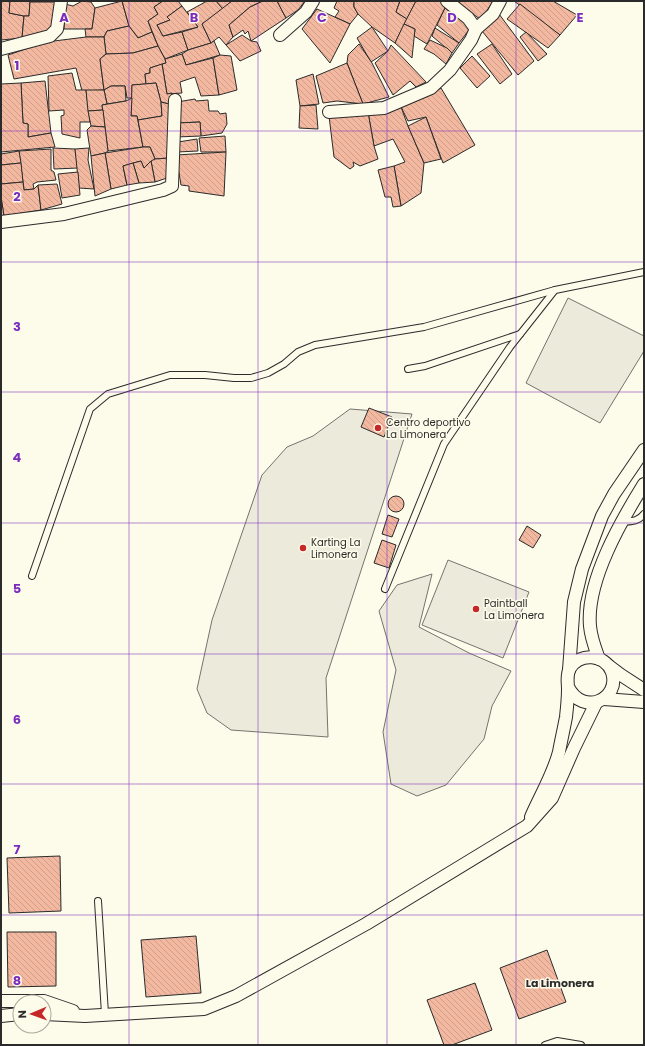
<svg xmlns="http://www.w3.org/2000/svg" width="645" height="1046" font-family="Poppins,sans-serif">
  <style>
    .pitch { fill: #ecebdb; stroke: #74746e }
    .building { fill: url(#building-back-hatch); stroke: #2b2b2b }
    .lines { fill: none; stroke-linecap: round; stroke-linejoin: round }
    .lane-casing { stroke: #2b2b2b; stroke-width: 8 }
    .street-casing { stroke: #2b2b2b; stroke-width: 14 }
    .lane { stroke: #fdfbea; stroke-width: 6 }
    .street { stroke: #fdfbea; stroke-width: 12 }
    .grid { fill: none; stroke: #7b2cbf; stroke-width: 1; stroke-opacity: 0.55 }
    .poi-dot { fill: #c62828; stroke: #fdfbea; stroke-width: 1.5 }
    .labels { text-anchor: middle; stroke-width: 3; stroke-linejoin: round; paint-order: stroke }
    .poi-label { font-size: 10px; fill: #2b2b2b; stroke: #fdfbea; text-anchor: start }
    .neighbourhood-label { font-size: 11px; font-weight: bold; fill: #2b2b2b; stroke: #fdfbea }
    .grid-label { font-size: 13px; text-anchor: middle; font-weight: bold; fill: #7b2cbf; stroke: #fdfbea; stroke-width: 3; stroke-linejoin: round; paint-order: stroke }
  </style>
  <defs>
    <pattern id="building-back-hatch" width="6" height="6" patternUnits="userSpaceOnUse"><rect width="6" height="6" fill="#f2b8a0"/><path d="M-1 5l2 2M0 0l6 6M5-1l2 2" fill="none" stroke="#d09e8a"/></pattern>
  </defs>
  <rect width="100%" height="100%" fill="#fdfbea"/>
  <g class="pitch">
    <polygon points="568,298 644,336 644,351 600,423 526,383"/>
    <polygon points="350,409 412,414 326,678 328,737 231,730 207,713 197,689 212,620 262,475 287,447 313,436"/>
    <polygon points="448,560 529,592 503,658 422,625"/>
    <polygon points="432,574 419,627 469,653 511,671 492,706 484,739 446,785 417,796 391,784 383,732 396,670 379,611 397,585"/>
  </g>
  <g class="building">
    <polygon points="1,1 10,1 9,13 24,16 22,38 1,40"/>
    <polygon points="10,1 30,1 29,16 24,16 9,13"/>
    <rect x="30" y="1" width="25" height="1"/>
    <polygon points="82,1 91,2 95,8 92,29 64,29 65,4 73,6"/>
    <polygon points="122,1 129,26 107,31 104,37 86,37 85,29 92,29 95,8"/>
    <polygon points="122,1 163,1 154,7 158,14 148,21 152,32 138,38 129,26"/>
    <polygon points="163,1 178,1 182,6 167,17 170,20 157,25 163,36 182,32 188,50 165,59 158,46 148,21 158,14 154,7"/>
    <polygon points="207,1 216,1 223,9 202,24 211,43 188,50 182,32 198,27 187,12"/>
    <polygon points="216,1 232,1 223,9"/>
    <polygon points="232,1 263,1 250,7 229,25 233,37 226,45 219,37 211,43 202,24"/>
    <polygon points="263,1 277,1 286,18 251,41 248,31 245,34 243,30 233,37 229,25 250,7"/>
    <polygon points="277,1 305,1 298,10 286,18"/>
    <polygon points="337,1 354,1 354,7 358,14 350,24 335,17 339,11 334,8"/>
    <polygon points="354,1 400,1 396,12 407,19 395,43 372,27 358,14 354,7"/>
    <polygon points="400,1 416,1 407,19 396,12"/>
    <polygon points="416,1 441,1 445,4 445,8 427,44 414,36 415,29 404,24"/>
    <polygon points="460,1 493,1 481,20 459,3"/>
    <polygon points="514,1 553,1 577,15 560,35"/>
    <polygon points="30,2 55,2 56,22 46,32 22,38 24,16 29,16"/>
    <polygon points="520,4 560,35 548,48 507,19"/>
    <polygon points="182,6 198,27 163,36 157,25 170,20 167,17"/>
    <polygon points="445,8 464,22 469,30 459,43 437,25"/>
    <polygon points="317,9 350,24 330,63 302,29"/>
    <polygon points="499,14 534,61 518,75 482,31"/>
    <polygon points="404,24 415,29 412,58 395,43"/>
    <polygon points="129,26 138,38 152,32 158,46 133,53 106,54 104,37 107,31"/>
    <polygon points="372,27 388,51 371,62 357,38"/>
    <polygon points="435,28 459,43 452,53 432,36"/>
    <polygon points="526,32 547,54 538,61 520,37"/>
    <polygon points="242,35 251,41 257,42 261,51 240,61 226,45"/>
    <polygon points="86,37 104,37 106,54 100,59 104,90 82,91 76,68 14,79 8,55 46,42"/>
    <polygon points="430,40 447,48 452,53 446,64 434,54 424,49"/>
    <polygon points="214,41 220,55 186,65 182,54 188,50 211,43"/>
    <polygon points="359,44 372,63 389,97 363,104 347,63 348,55"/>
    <polygon points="492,44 512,74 500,84 477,54"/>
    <polygon points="391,45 426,82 416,87 410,81 393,95 375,63 388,51"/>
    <polygon points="158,46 165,59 166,63 150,68 150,73 145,74 146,84 132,85 132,98 127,98 125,86 111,86 104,90 100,59 106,54 133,53"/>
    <polygon points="182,54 186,65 213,58 219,95 201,96 195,77 180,82 182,93 167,94 162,64 166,63 165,59"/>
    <polygon points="220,55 231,56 237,90 219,95 213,58"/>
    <polygon points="472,56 490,76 477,88 460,68"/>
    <polygon points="347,63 363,104 337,101 323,103 316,76"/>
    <polygon points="162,64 167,94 172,93 169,104 161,102 156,83 146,84 145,74 150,73 150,68"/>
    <polygon points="72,73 76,90 86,90 90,122 80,122 80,138 62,134 61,116 64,115 64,110 49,111 48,76"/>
    <polygon points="313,74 319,104 300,106 296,80"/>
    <polygon points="45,81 51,133 28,137 28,124 23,123 21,83"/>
    <polygon points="21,83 23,123 28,124 28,137 51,133 55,147 1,152 1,84"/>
    <polygon points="156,83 161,102 162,116 138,120 137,116 131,116 132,85"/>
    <polygon points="111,86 125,86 126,101 107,104 104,90"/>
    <polygon points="441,88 475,145 443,163 426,117 408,121 401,107"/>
    <polygon points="86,90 104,90 107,104 102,105 103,110 88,111"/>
    <polygon points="132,98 131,116 137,116 143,147 108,151 102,105 126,101"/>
    <polygon points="195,99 196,101 208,100 209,111 218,111 220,114 226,113 227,124 222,133 201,136 200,122 177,123 177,102"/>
    <polygon points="161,102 169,104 169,158 155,159 150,147 143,147 138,120 162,116"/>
    <polygon points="316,105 318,129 299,128 300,106"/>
    <polygon points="401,107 408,126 424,163 421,193 401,206 394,166 405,162 393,139 374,146 368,112 388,113"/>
    <polygon points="103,110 105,127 91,126 88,111"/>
    <polygon points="368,112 374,146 378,159 360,166 353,162 354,166 350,169 334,157 329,116"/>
    <polygon points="426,117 441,159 424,163 408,126"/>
    <polygon points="200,122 201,136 176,137 177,123"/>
    <polygon points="91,126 105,127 108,151 105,153 91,156 87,130"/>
    <polygon points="225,136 226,152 201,152 199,138"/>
    <polygon points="197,139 198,151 177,152 178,142"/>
    <polygon points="143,147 150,147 155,159 144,168 141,161 123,166 127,185 111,189 105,153"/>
    <polygon points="53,148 75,149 78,168 54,169"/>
    <polygon points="89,148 88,160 94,189 79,188 75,149"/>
    <polygon points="51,149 51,170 54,172 56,180 37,182 33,184 34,189 24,190 19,151"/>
    <polygon points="19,151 21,163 1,165 1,154"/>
    <polygon points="226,152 224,196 189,191 189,186 181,185 176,155"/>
    <polygon points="105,153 111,189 95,196 91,156"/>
    <polygon points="169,158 167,178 155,182 151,161 155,159"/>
    <polygon points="141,161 144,168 151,161 155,182 139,183 133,163"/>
    <polygon points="21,163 23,182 1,184 1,165"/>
    <polygon points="133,163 139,183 127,185 123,166"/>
    <polygon points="394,166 401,206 393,207 391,197 385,197 378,170"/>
    <polygon points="78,172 80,195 62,198 58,174"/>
    <polygon points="23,182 24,190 34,189 38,185 41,210 4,216 1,198 1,184"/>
    <polygon points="57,184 62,204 41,210 38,185"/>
    <polygon points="1,197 4,216 1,216"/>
    <polygon points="369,408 392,417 384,437 361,427"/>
    <circle cx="396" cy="504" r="8"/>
    <polygon points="388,515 399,519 392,537 382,534"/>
    <polygon points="527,526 541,535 533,548 519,540"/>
    <polygon points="382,540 396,545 389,568 374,563"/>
    <polygon points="60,856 61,911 9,913 7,858"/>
    <polygon points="7,932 56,932 56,986 8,987"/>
    <polygon points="196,936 201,993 146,997 141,940"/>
    <polygon points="547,950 566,1002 519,1019 500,968"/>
    <polygon points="475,983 492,1030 452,1045 444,1045 427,1000"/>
  </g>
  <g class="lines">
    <defs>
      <g id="lane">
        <polyline points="408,369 425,366 520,334"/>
        <path d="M621,522C631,521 638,522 644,514"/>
        <polyline points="32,576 90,409 108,394 170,375 205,375 234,378 251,378 268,373 284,364 298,352 315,345 424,327 555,290"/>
        <polyline points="385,589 444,444 510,347 555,290 644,272"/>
        <polyline points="98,901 105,1014"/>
        <polyline points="545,1045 557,1041 581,1045"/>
      </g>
      <g id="street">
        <polyline points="476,29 493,14 500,1"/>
        <polyline points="280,35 306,12 313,1"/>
        <polyline points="1,49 50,36 57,29 61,1"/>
        <polyline points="329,112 384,108 431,88 450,70 471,40 476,29 468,18 447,1"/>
        <polyline points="1,222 64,214 163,190 172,186 175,100"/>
        <path d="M599,659C595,648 591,638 590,626C586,581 621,521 644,484"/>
        <polyline points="609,666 621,675 644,690"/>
        <polyline points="569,670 574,602 582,569 602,516 614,494 644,450"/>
        <polyline points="604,699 644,702"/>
        <path d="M531,817C540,796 553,775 559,752C561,741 564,728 566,717C567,708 568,698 568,689C568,682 566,675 570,668C580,652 605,654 612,672C621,699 583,717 568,687"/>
        <polyline points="1,1001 44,1001 73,1011"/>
        <polyline points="44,1014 85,1016 204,1009 236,996 366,924 527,826 552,798 574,748 596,703"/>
        <polyline points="1,1016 20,1014"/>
      </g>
    </defs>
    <use href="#lane" class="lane-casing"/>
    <use href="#street" class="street-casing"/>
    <use href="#lane" class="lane"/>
    <use href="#street" class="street"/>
  </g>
  <path class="grid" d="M129,1V1045M258,1V1045M387,1V1045M516,1V1045M1,131H644M1,262H644M1,392H644M1,523H644M1,654H644M1,784H644M1,915H644"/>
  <g class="poi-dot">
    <circle cx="378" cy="428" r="4"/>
    <circle cx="303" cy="548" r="4"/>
    <circle cx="476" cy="609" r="4"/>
  </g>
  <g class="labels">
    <g class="poi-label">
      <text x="386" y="426">Centro deportivo<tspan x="386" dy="12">La Limonera</tspan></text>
      <text x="311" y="546">Karting La<tspan x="311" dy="12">Limonera</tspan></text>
      <text x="484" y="607">Paintball<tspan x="484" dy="12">La Limonera</tspan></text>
    </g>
    <g class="neighbourhood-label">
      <text x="560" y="987">La Limonera</text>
    </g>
  </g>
  <g class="grid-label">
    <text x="64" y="22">A</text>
    <text x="194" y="22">B</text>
    <text x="322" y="22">C</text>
    <text x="452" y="22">D</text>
    <text x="580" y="22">E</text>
    <text x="17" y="70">1</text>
    <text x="17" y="201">2</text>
    <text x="17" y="331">3</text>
    <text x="17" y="462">4</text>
    <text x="17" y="593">5</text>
    <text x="17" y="724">6</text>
    <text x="17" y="854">7</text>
    <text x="17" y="985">8</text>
  </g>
  <rect width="645" height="1046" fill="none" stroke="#2b2b2b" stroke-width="4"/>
  <g transform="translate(32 1014) rotate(268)"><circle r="19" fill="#fdfbea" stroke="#a9a89e"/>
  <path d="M0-3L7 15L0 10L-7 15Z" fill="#c62828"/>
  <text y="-6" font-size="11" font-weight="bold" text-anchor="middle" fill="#2b2b2b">N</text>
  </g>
</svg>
